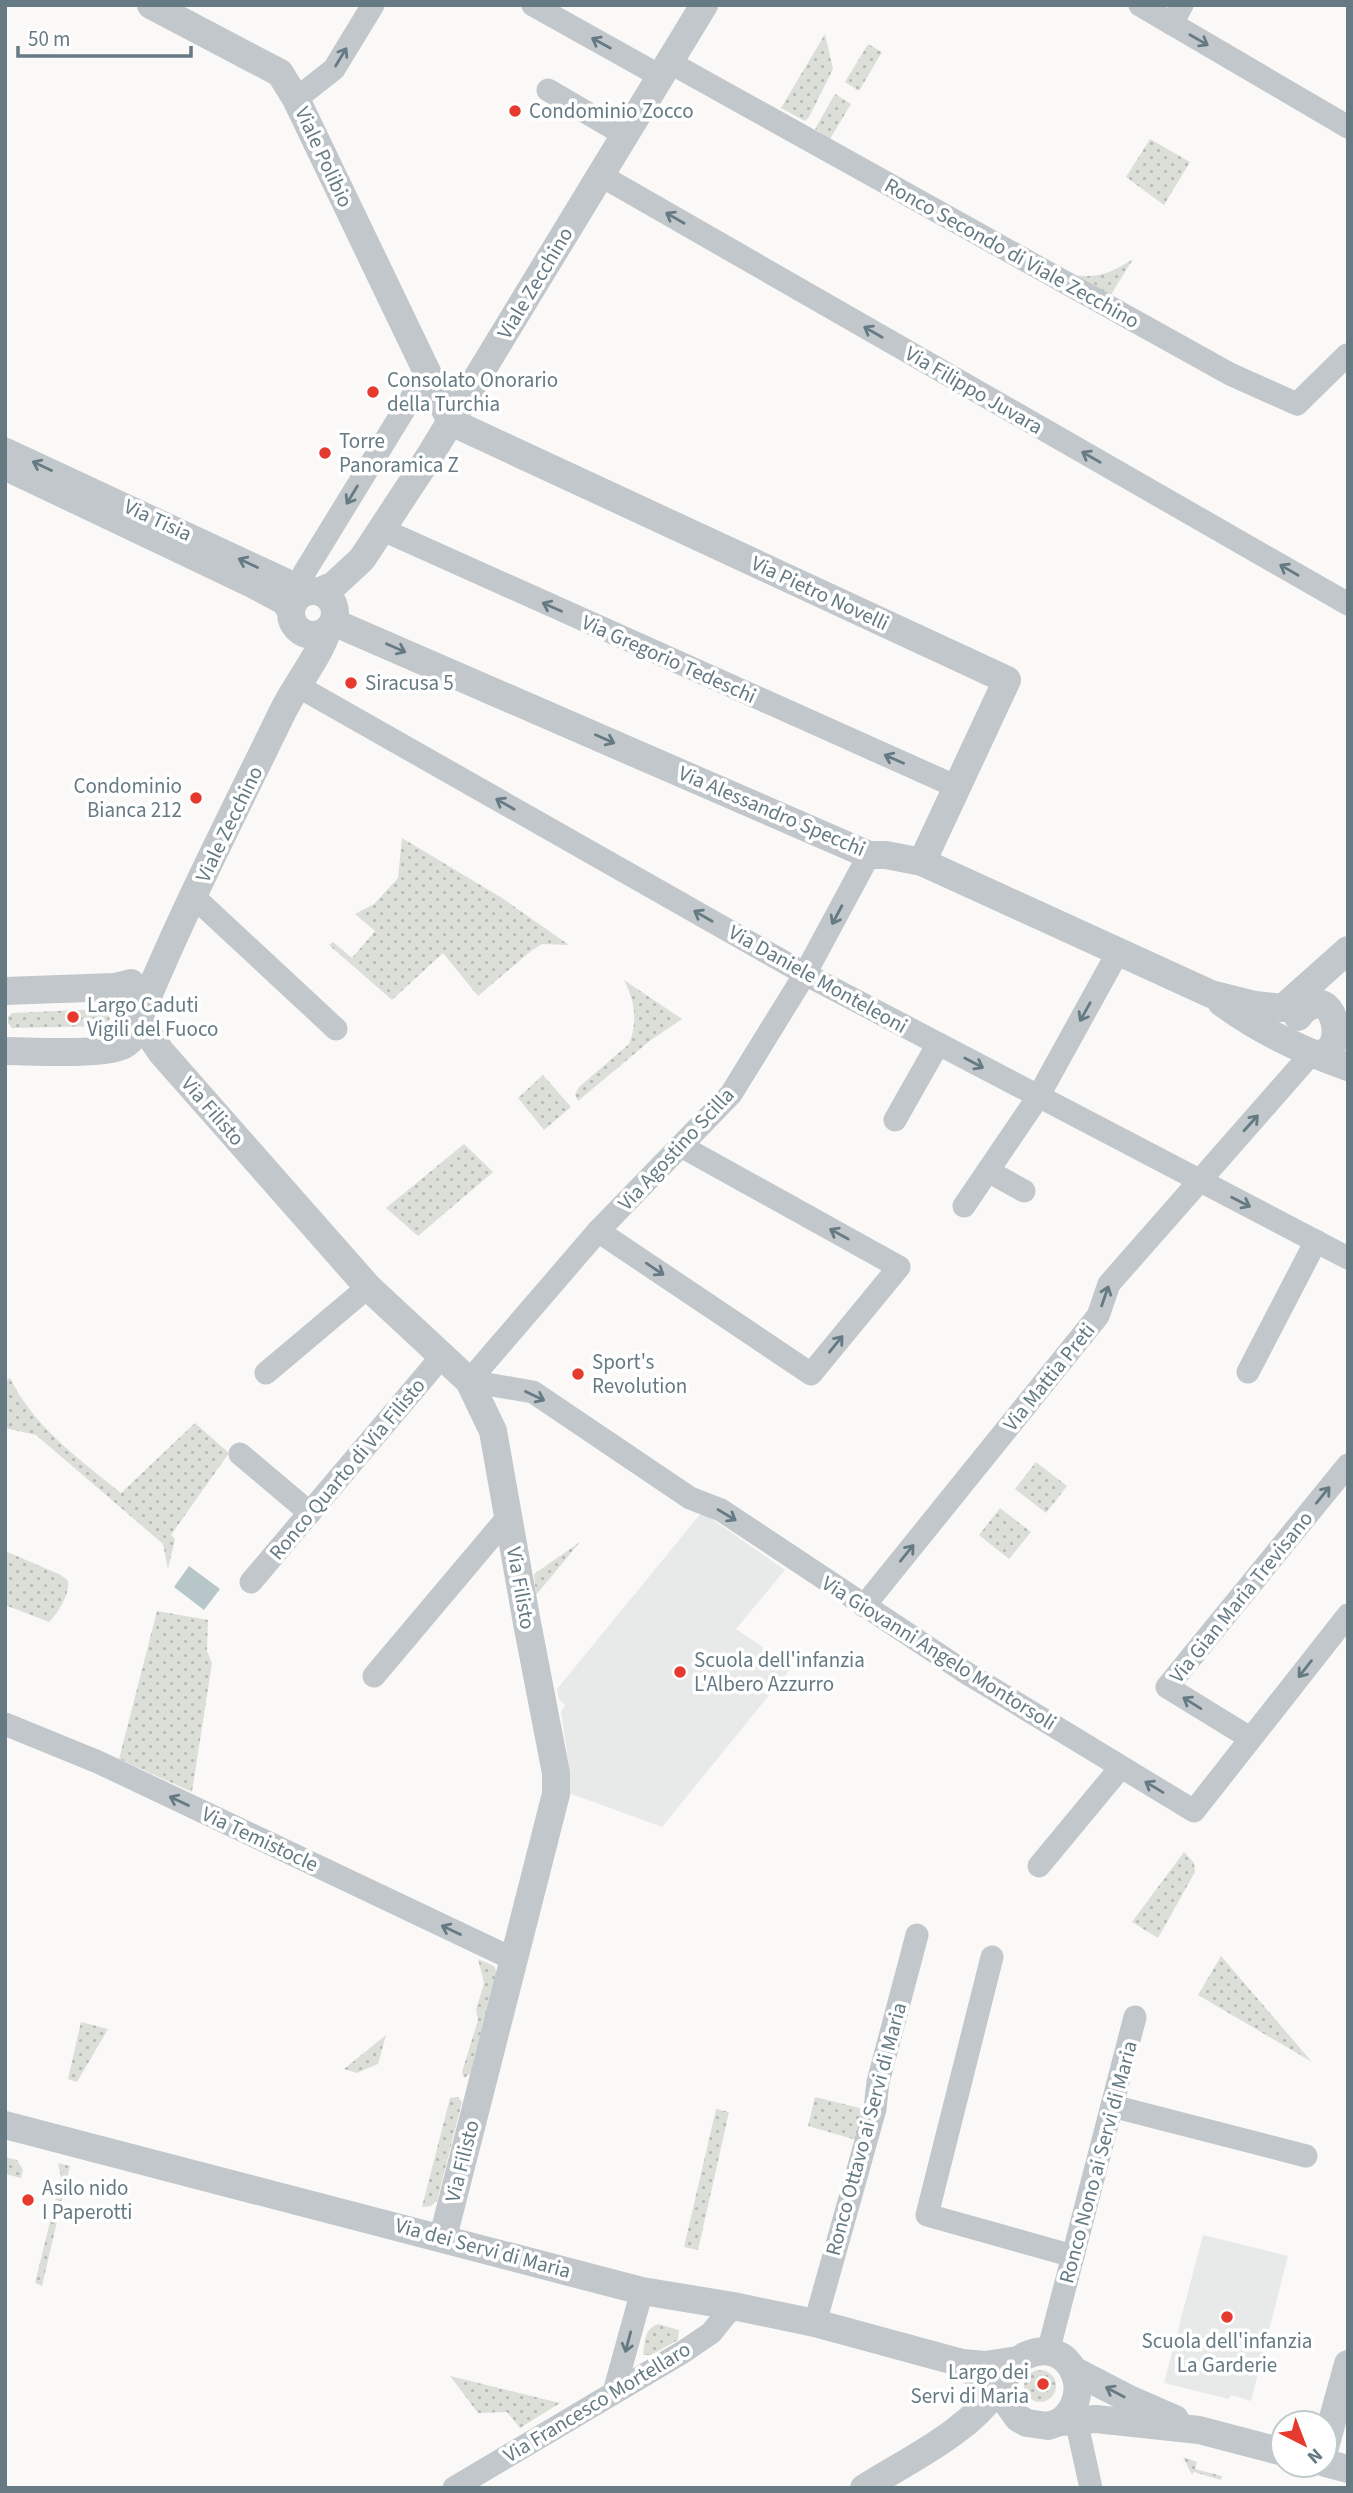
<svg xmlns="http://www.w3.org/2000/svg" width="1353" height="2493" font-family="'Source Sans 3',sans-serif">
  <style>
    .built { fill: #e8e9e9 }
    .park { fill: url(#park-dots) }
    .water { fill: #b7c7c9 }
    .lines { fill: none; stroke-linecap: round; stroke-linejoin: round }
    .minor { stroke: #c1c7ca; stroke-width: 23 }
    .tertiary { stroke: #c1c7ca; stroke-width: 28 }
    .oneway { stroke: #657a83 }
    .poi-dot { fill: #e53a2d; stroke: #fff; stroke-width: 2.5 }
    .labels { text-anchor: middle; stroke-width: 7; stroke-linejoin: round; paint-order: stroke }
    .poi-label { font-size: 21px; fill: #657a83; stroke: #fff; text-anchor: start }
    .street-label { font-size: 21px; fill: #657a83; stroke: #fff }
  </style>
  <defs>
    <pattern id="park-dots" width="8" height="8" patternUnits="userSpaceOnUse" patternTransform="scale(1.75)"><rect width="8" height="8" fill="#dbdfd7"/><path d="M2 2h.1M6 6h.1" fill="none" stroke="#b5bab4" stroke-width="1.8" stroke-linecap="round"/></pattern>
  </defs>
  <rect width="100%" height="100%" fill="#faf9f8"/>
  <g class="built">
    <polygon points="702,1512 785,1570 736,1629 792,1667 662,1827 569,1793 569,1766 561,1712 565,1705 559,1699 557,1689"/>
    <polygon points="1203,2235 1288,2256 1251,2401 1231,2395 1229,2399 1164,2383"/>
  </g>
  <g class="park">
    <polygon points="825,34 833,69 809,117 805,121 781,108"/>
    <polygon points="868,44 882,52 859,91 845,82"/>
    <polygon points="835,94 851,104 830,139 815,129"/>
    <polygon points="1150,139 1190,162 1164,205 1126,177"/>
    <path d="M1133,259L1109,298L1071,275C1099,278 1109,274 1133,259Z"/>
    <polygon points="402,838 502,898 569,945 542,944 531,951 478,996 443,953 392,1000 329,945 333,942 352,958 375,931 355,914 374,904 398,878"/>
    <path d="M624,980L682,1019L651,1040L578,1101L575,1095L579,1087L629,1044C638,1021 635,1002 624,980Z"/>
    <polygon points="102,1009 106,1011 110,1019 105,1026 12,1028 8,1023 8,1017 12,1013"/>
    <polygon points="543,1075 571,1107 544,1130 518,1098"/>
    <polygon points="464,1144 493,1172 418,1236 386,1208"/>
    <path d="M10,1378C33,1426 80,1460 121,1493L195,1423L229,1453L171,1535L175,1539L168,1569L163,1544L36,1435L5,1428V1381Z"/>
    <polygon points="1036,1462 1067,1486 1046,1513 1015,1489"/>
    <polygon points="1000,1508 1031,1532 1009,1559 979,1535"/>
    <polygon points="580,1542 536,1595 534,1574"/>
    <path d="M5,1551L61,1575L68,1581C70,1594 58,1613 49,1622L5,1605Z"/>
    <polygon points="157,1611 208,1620 207,1651 212,1663 192,1792 119,1759"/>
    <polygon points="1184,1852 1194,1863 1195,1872 1158,1938 1132,1922"/>
    <polygon points="1221,1956 1312,2062 1198,1995"/>
    <polygon points="478,1959 494,1966 497,1973 470,2074 464,2078 462,2072 478,2020 476,2010 484,1983"/>
    <polygon points="81,2022 108,2029 77,2082 68,2079"/>
    <polygon points="386,2035 378,2064 357,2073 344,2069"/>
    <polygon points="458,2097 462,2102 437,2201 431,2206 422,2207 450,2098"/>
    <polygon points="815,2097 868,2110 860,2141 808,2126"/>
    <polygon points="716,2109 729,2112 698,2250 684,2247"/>
    <polygon points="5,2157 17,2160 23,2170 21,2178 5,2174"/>
    <polygon points="58,2163 70,2166 42,2286 35,2283 61,2177"/>
    <path d="M658,2324L679,2330L678,2340L651,2355H643C645,2341 644,2329 658,2324Z"/>
    <circle cx="1040" cy="2386" r="16"/>
    <polygon points="450,2376 560,2403 520,2428 507,2412 478,2413"/>
    <polygon points="1183,2457 1197,2462 1195,2469 1222,2476 1221,2480 1194,2472 1192,2475"/>
  </g>
  <polygon class="water" points="189,1566 220,1589 204,1610 174,1587"/>
  <g class="lines">
    <g class="minor">
      <polyline points="533,5 660,76"/>
      <polyline points="1140,5 1348,127"/>
      <polyline points="1172,24 1182,5"/>
      <polyline points="669,62 1230,374 1297,404 1347,355"/>
      <polyline points="548,90 625,135"/>
      <polyline points="296,99 334,69 373,5"/>
      <polyline points="600,175 1348,604"/>
      <polyline points="5,449 310,591"/>
      <polyline points="5,469 251,586 281,602 291,613"/>
      <polyline points="381,529 957,787"/>
      <polyline points="294,601 304,573 426,374"/>
      <polyline points="296,685 805,974 1348,1258"/>
      <polyline points="194,897 336,1029"/>
      <polyline points="895,1120 938,1044"/>
      <polyline points="988,1171 1024,1191"/>
      <polyline points="964,1206 1038,1097 1118,952"/>
      <polyline points="598,1231 811,1374 899,1267 681,1146"/>
      <polyline points="1248,1372 1316,1241"/>
      <polyline points="266,1373 368,1287"/>
      <polyline points="469,1381 533,1392 690,1498 721,1510 965,1672 1194,1811 1348,1615"/>
      <polyline points="469,1381 598,1231 731,1094 805,974 869,855"/>
      <polyline points="240,1454 310,1513"/>
      <polyline points="251,1582 443,1355"/>
      <polyline points="864,1606 1098,1316 1109,1284 1312,1053"/>
      <polyline points="374,1676 508,1517"/>
      <polyline points="5,1724 98,1762 513,1959"/>
      <polyline points="1250,1738 1167,1687 1348,1465"/>
      <polyline points="1039,1866 1121,1767"/>
      <polyline points="992,1957 927,2215 1073,2256"/>
      <polyline points="1112,2106 1306,2156"/>
      <polyline points="815,2323 875,2109 878,2082 917,1935"/>
      <polyline points="1048,2352 1135,2017"/>
      <polyline points="614,2392 642,2291"/>
      <polyline points="1076,2405 1076,2420 1091,2488"/>
      <polyline points="454,2488 683,2352 711,2333 733,2306"/>
    </g>
    <g class="tertiary">
      <polyline points="151,5 280,73 296,99 451,422"/>
      <polyline points="451,422 1007,680 922,862"/>
      <circle cx="313" cy="613" r="22"/>
      <polyline points="320,591 334,585 362,559 429,457 704,5"/>
      <polyline points="333,622 869,855 886,855 922,862 1211,994 1255,1005 1283,1008 1311,1006"/>
      <polyline points="5,991 115,987 131,983"/>
      <path d="M1221,1002C1259,1031 1303,1051 1348,1067"/>
      <polyline points="1283,1008 1348,950"/>
      <path d="M141,1013C183,911 234,812 282,713C296,684 318,659 328,629"/>
      <path d="M1298,1017C1332,971 1353,1056 1316,1054"/>
      <polyline points="140,1021 161,1052 368,1287 469,1381 493,1431 527,1623 556,1773 556,1794 443,2237"/>
      <path d="M5,1051C30,1051 105,1056 124,1045C132,1040 140,1028 141,1018C142,1002 128,994 115,987"/>
      <polyline points="5,2125 642,2291 733,2306 815,2323 962,2363 985,2365 1018,2360"/>
      <polyline points="962,2363 991,2387 1006,2401 1018,2418 1027,2423 1048,2426 1060,2422 1096,2419 1199,2430 1283,2452"/>
      <polyline points="1073,2370 1127,2398 1175,2419"/>
      <polyline points="1325,2447 1348,2364"/>
      <polyline points="1325,2463 1348,2469"/>
      <path d="M864,2488C894,2469 932,2450 959,2428C973,2418 986,2404 997,2390C1007,2378 1012,2361 1027,2355C1070,2336 1097,2394 1060,2422"/>
    </g>
  </g>
  <defs><path id="oneway-shaft" d="M-6 0H5M1.5-3L5.5 0L1.5 3" fill="none" stroke-width="1.6" stroke-linecap="round" stroke-linejoin="round" transform="scale(1.75)"/></defs>
  <g class="oneway">
    <use href="#oneway-shaft" transform="translate(1199 40) rotate(30)"/>
    <use href="#oneway-shaft" transform="translate(601 43) rotate(-151)"/>
    <use href="#oneway-shaft" transform="translate(341 57) rotate(-59)"/>
    <use href="#oneway-shaft" transform="translate(675 218) rotate(-150)"/>
    <use href="#oneway-shaft" transform="translate(873 332) rotate(-150)"/>
    <use href="#oneway-shaft" transform="translate(1091 457) rotate(-150)"/>
    <use href="#oneway-shaft" transform="translate(42 466) rotate(-155)"/>
    <use href="#oneway-shaft" transform="translate(352 495) rotate(121)"/>
    <use href="#oneway-shaft" transform="translate(248 563) rotate(-155)"/>
    <use href="#oneway-shaft" transform="translate(1289 570) rotate(-150)"/>
    <use href="#oneway-shaft" transform="translate(552 607) rotate(-156)"/>
    <use href="#oneway-shaft" transform="translate(396 648) rotate(24)"/>
    <use href="#oneway-shaft" transform="translate(605 739) rotate(24)"/>
    <use href="#oneway-shaft" transform="translate(894 759) rotate(-156)"/>
    <use href="#oneway-shaft" transform="translate(505 804) rotate(-150)"/>
    <use href="#oneway-shaft" transform="translate(837 915) rotate(118)"/>
    <use href="#oneway-shaft" transform="translate(703 916) rotate(-150)"/>
    <use href="#oneway-shaft" transform="translate(1085 1012) rotate(119)"/>
    <use href="#oneway-shaft" transform="translate(974 1063) rotate(28)"/>
    <use href="#oneway-shaft" transform="translate(1251 1123) rotate(-48)"/>
    <use href="#oneway-shaft" transform="translate(1241 1202) rotate(27)"/>
    <use href="#oneway-shaft" transform="translate(839 1234) rotate(-151)"/>
    <use href="#oneway-shaft" transform="translate(655 1269) rotate(34)"/>
    <use href="#oneway-shaft" transform="translate(1105 1296) rotate(-71)"/>
    <use href="#oneway-shaft" transform="translate(836 1344) rotate(-51)"/>
    <use href="#oneway-shaft" transform="translate(535 1396) rotate(25)"/>
    <use href="#oneway-shaft" transform="translate(1323 1495) rotate(-51)"/>
    <use href="#oneway-shaft" transform="translate(727 1515) rotate(31)"/>
    <use href="#oneway-shaft" transform="translate(907 1553) rotate(-51)"/>
    <use href="#oneway-shaft" transform="translate(1305 1669) rotate(128)"/>
    <use href="#oneway-shaft" transform="translate(1192 1703) rotate(-148)"/>
    <use href="#oneway-shaft" transform="translate(1154 1787) rotate(-149)"/>
    <use href="#oneway-shaft" transform="translate(179 1801) rotate(-155)"/>
    <use href="#oneway-shaft" transform="translate(451 1930) rotate(-155)"/>
    <use href="#oneway-shaft" transform="translate(628 2342) rotate(105)"/>
    <use href="#oneway-shaft" transform="translate(1115 2392) rotate(-152)"/>
  </g>
  <g class="poi-dot">
    <circle cx="515" cy="111" r="7"/>
    <circle cx="373" cy="392" r="7"/>
    <circle cx="325" cy="453" r="7"/>
    <circle cx="351" cy="683" r="7"/>
    <circle cx="196" cy="798" r="7"/>
    <circle cx="73" cy="1017" r="7"/>
    <circle cx="578" cy="1374" r="7"/>
    <circle cx="680" cy="1672" r="7"/>
    <circle cx="28" cy="2200" r="7"/>
    <circle cx="1227" cy="2317" r="7"/>
    <circle cx="1043" cy="2384" r="7"/>
  </g>
  <g class="labels">
    <g class="poi-label">
      <text x="529" y="118">Condominio Zocco</text>
      <text x="387" y="387">Consolato Onorario<tspan x="387" dy="24">della Turchia</tspan></text>
      <text x="339" y="448">Torre<tspan x="339" dy="24">Panoramica Z</tspan></text>
      <text x="365" y="690">Siracusa 5</text>
      <text x="182" y="793" text-anchor="end">Condominio<tspan x="182" dy="24">Bianca 212</tspan></text>
      <text x="87" y="1012">Largo Caduti<tspan x="87" dy="24">Vigili del Fuoco</tspan></text>
      <text x="592" y="1369">Sport's<tspan x="592" dy="24">Revolution</tspan></text>
      <text x="694" y="1667">Scuola dell'infanzia<tspan x="694" dy="24">L'Albero Azzurro</tspan></text>
      <text x="42" y="2195">Asilo nido<tspan x="42" dy="24">I Paperotti</tspan></text>
      <text x="1227" y="2348" text-anchor="middle">Scuola dell'infanzia<tspan x="1227" dy="24">La Garderie</tspan></text>
      <text x="1029" y="2379" text-anchor="end">Largo dei<tspan x="1029" dy="24">Servi di Maria</tspan></text>
    </g>
    <g class="street-label">
      <text transform="translate(324 157) rotate(65)" y="7">Viale Polibio</text>
      <text transform="translate(1012 253) rotate(29)" y="7">Ronco Secondo di Viale Zecchino</text>
      <text transform="translate(535 283) rotate(-59)" y="7">Viale Zecchino</text>
      <text transform="translate(974 390) rotate(30)" y="7">Via Filippo Juvara</text>
      <text transform="translate(158 520) rotate(25)" y="7">Via Tisia</text>
      <text transform="translate(820 593) rotate(25)" y="7">Via Pietro Novelli</text>
      <text transform="translate(669 659) rotate(24)" y="7">Via Gregorio Tedeschi</text>
      <text transform="translate(772 811) rotate(23)" y="7">Via Alessandro Specchi</text>
      <text transform="translate(229 824) rotate(-64)" y="7">Viale Zecchino</text>
      <text transform="translate(818 979) rotate(29)" y="7">Via Daniele Monteleoni</text>
      <text transform="translate(213 1111) rotate(49)" y="7">Via Filisto</text>
      <text transform="translate(676 1149) rotate(-47)" y="7">Via Agostino Scilla</text>
      <text transform="translate(1049 1377) rotate(-51)" y="7">Via Mattia Preti</text>
      <text transform="translate(347 1469) rotate(-50)" y="7">Ronco Quarto di Via Filisto</text>
      <text transform="translate(521 1588) rotate(80)" y="7">Via Filisto</text>
      <text transform="translate(1241 1597) rotate(-51)" y="7">Via Gian Maria Trevisano</text>
      <text transform="translate(939 1653) rotate(32)" y="7">Via Giovanni Angelo Montorsoli</text>
      <text transform="translate(260 1839) rotate(25)" y="7">Via Temistocle</text>
      <text transform="translate(866 2129) rotate(-75)" y="7">Ronco Ottavo ai Servi di Maria</text>
      <text transform="translate(462 2161) rotate(-76)" y="7">Via Filisto</text>
      <text transform="translate(1098 2162) rotate(-75)" y="7">Ronco Nono ai Servi di Maria</text>
      <text transform="translate(483 2248) rotate(15)" y="7">Via dei Servi di Maria</text>
      <text transform="translate(597 2402) rotate(-31)" y="7">Via Francesco Mortellaro</text>
    </g>
  </g>
  <rect width="1353" height="2493" fill="none" stroke="#657a83" stroke-width="14"/>
  <g transform="translate(1304 2444) rotate(138)"><circle r="33" fill="#ffffff" stroke="#c1cacd" stroke-width="2"/>
  <path d="M0-5L12 26L0 18L-12 26Z" fill="#e53a2d"/>
  <text y="-10" font-size="19" font-weight="bold" text-anchor="middle" fill="#657a83">N</text>
  </g>
  <path d="M18 46v10h173v-10" fill="none" stroke="#657a83" stroke-width="3.5"/>
  <text x="28" y="46" font-size="21" fill="#657a83" stroke="#ffffff" stroke-width="5" paint-order="stroke">50 m</text>
</svg>
